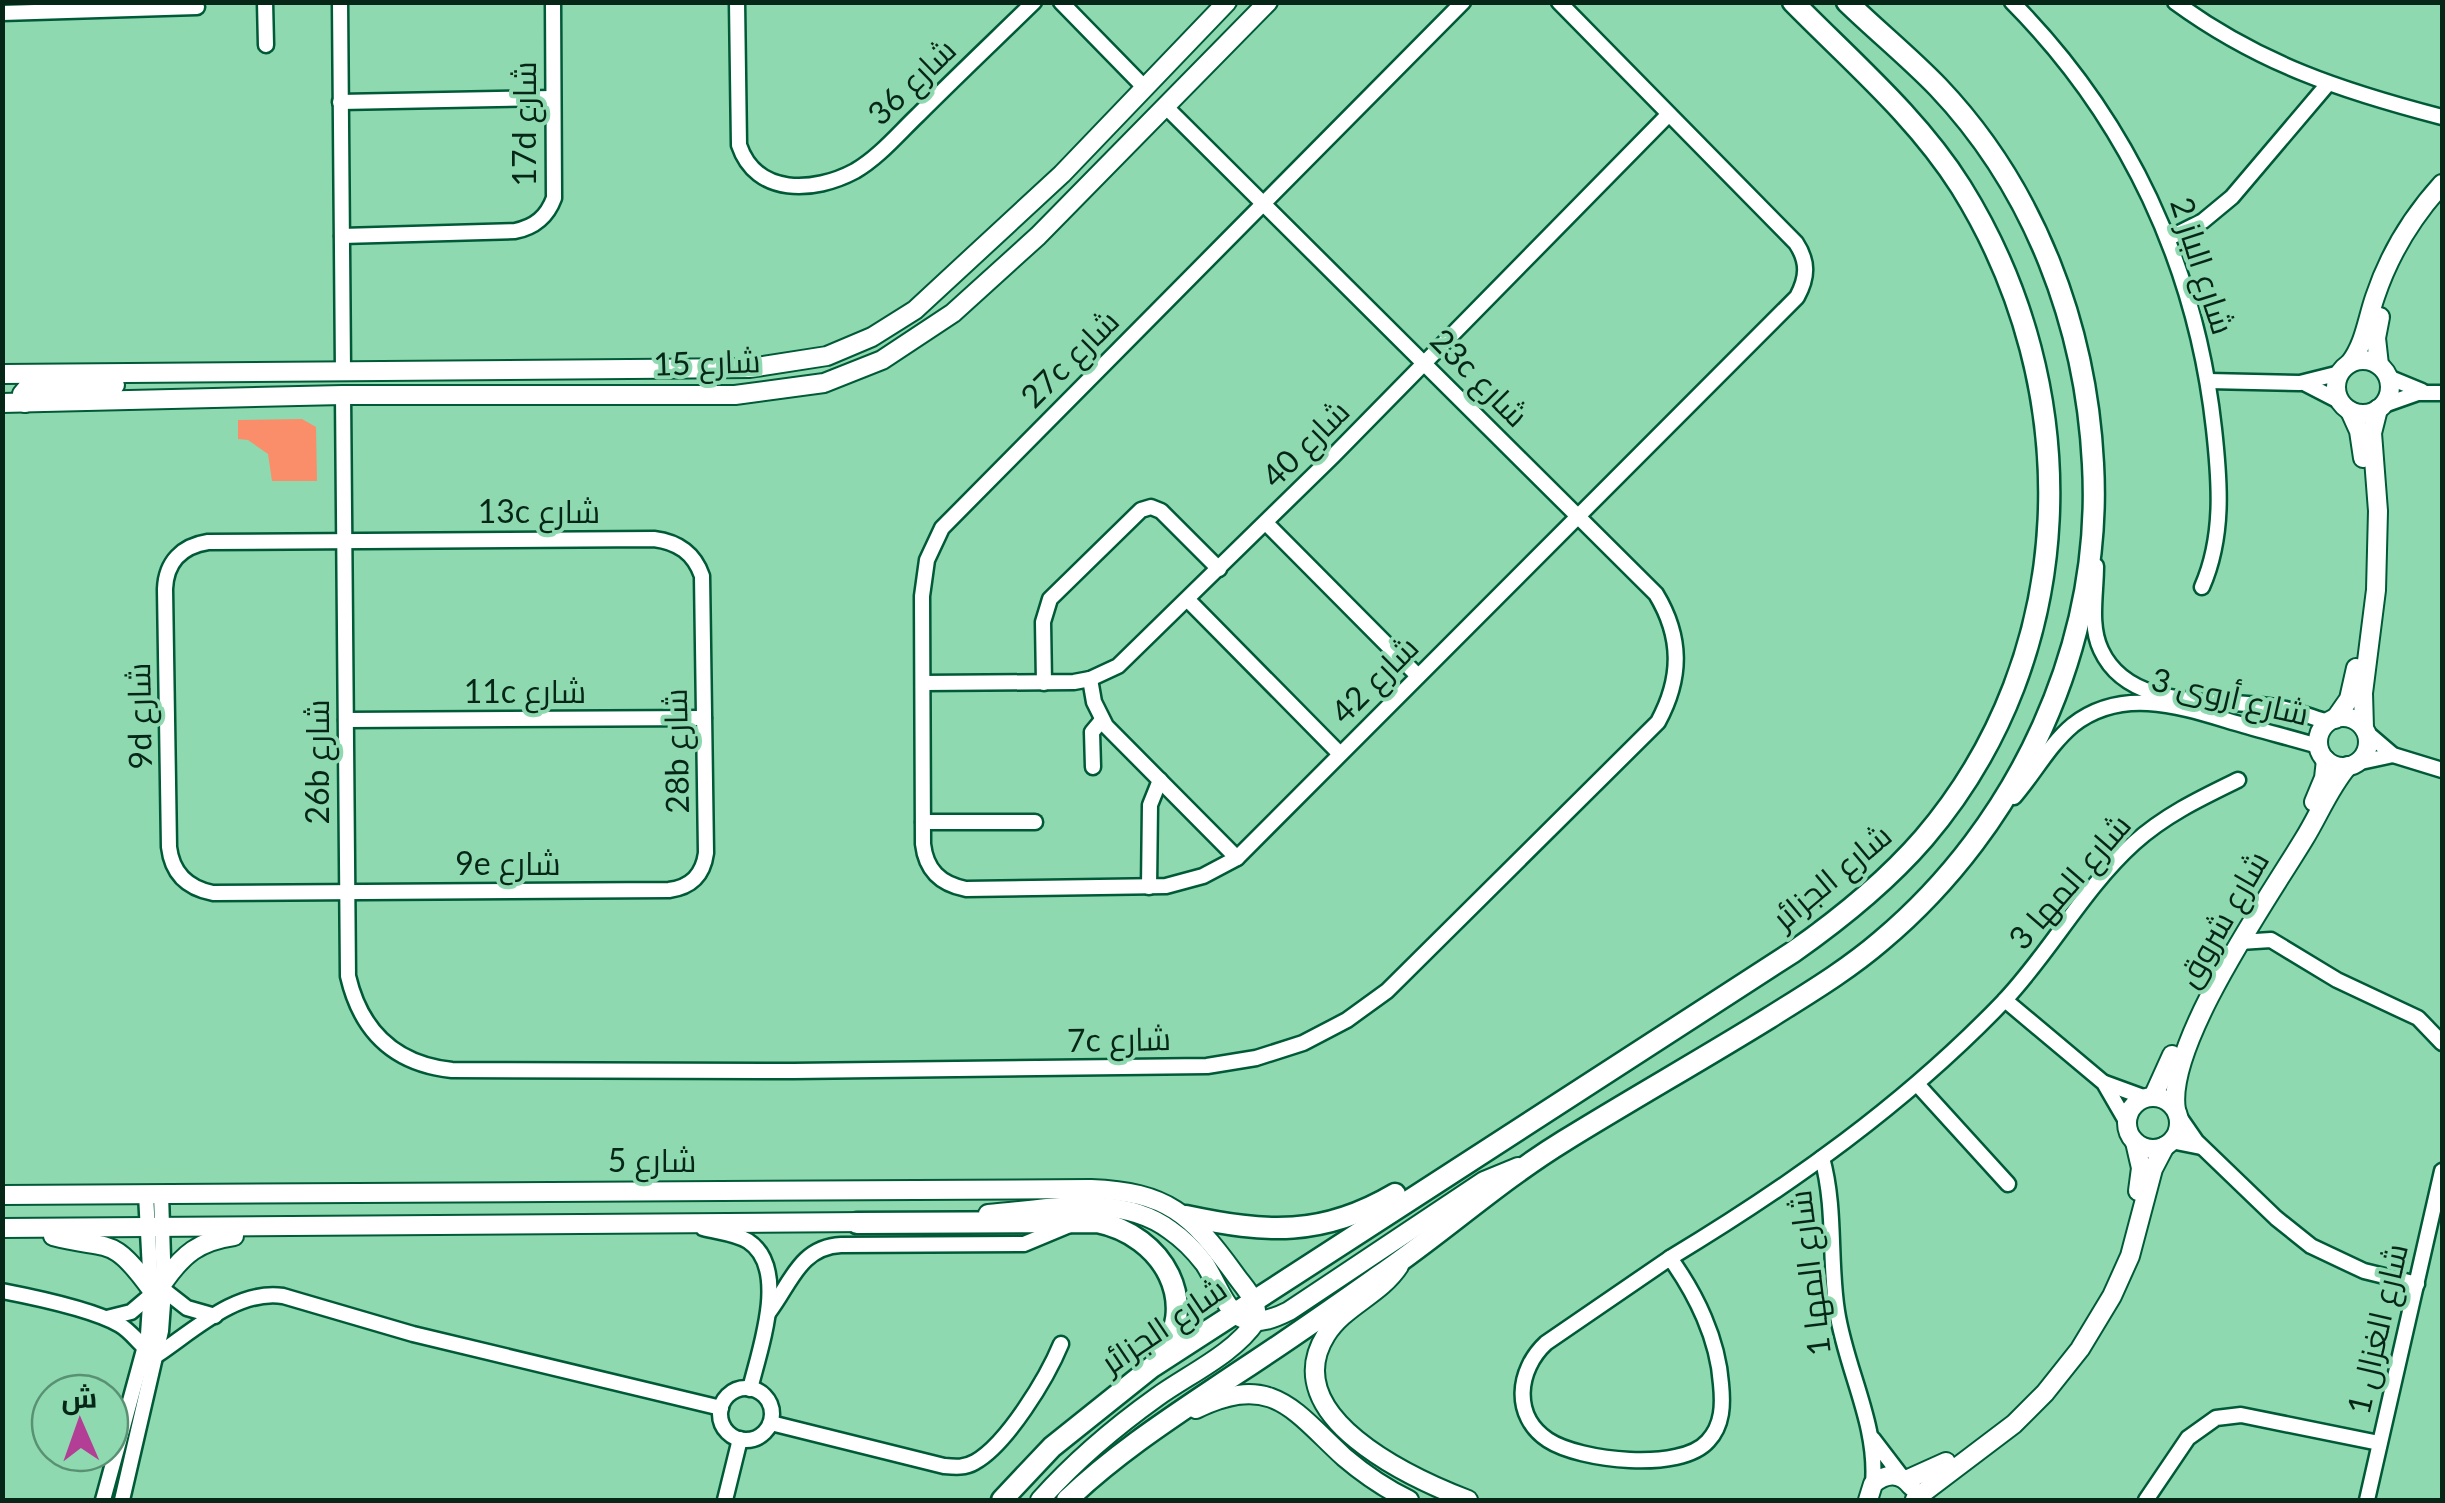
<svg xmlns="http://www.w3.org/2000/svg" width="2445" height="1503" font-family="Lato,Cairo,sans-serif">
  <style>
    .green { fill: #fa8e6b }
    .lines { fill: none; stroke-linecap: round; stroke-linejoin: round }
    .minor-casing { stroke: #005a37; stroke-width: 19 }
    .tertiary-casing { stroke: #005a37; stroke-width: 22 }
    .secondary-casing { stroke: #005a37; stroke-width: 25 }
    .minor { stroke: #fff; stroke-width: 14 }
    .tertiary { stroke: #fff; stroke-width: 18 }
    .secondary { stroke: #fff; stroke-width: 20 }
    .labels { text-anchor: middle; stroke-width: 8; stroke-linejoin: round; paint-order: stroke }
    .street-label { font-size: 32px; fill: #062717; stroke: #8ed9af }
  </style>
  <rect width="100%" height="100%" fill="#8ed9af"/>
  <polygon class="green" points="302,419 316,427 317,481 272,481 268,454 248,440 238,439 238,420"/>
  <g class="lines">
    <defs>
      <g id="minor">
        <polyline points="265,2 266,45"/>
        <polyline points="340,2 343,370"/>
        <path d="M737,2L739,145C756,196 814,193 855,171C879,157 898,134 918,115C956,77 995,40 1034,2"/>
        <polyline points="1061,2 1145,88"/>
        <path d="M1463,2L942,528L927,560L922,596L923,844C926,870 940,884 966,889L1166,886L1203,876L1237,858L1797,297C1808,277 1808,261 1796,243L1559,2"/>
        <path d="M2012,2C2128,119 2196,266 2214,429C2220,483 2224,537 2202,587"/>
        <path d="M2175,2C2260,64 2342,91 2442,117"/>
        <polyline points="2,13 197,7"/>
        <polyline points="340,102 553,98"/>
        <path d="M342,236L515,231C535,227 547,217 554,198L553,2"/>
        <polyline points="2169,238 2203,221 2232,197 2327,85"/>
        <polyline points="2388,377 2422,391"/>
        <polyline points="2208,381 2300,383 2340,373"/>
        <polyline points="2306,384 2339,401"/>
        <path d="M343,395L348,976C361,1032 395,1064 452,1070L793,1071L1207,1066L1256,1058L1303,1043L1347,1020L1387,991L1658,722C1682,678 1682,637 1656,594L1165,106"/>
        <polyline points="2384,405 2418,393 2442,393"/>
        <polyline points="1266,523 1418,676"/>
        <path d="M654,539C678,542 694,553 702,576L706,853C703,875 691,887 669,890L213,893C187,888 172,873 169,847L165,589C166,562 182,546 208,542Z"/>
        <path d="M2096,566C2096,594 2089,625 2101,650C2130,713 2220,697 2276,707C2294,710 2311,717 2328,722"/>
        <polyline points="1188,600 1340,754"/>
        <polyline points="1090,679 1094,702 1106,726 1237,858"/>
        <polyline points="923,683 1074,682 1090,679 1118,666 1333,456 1667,116"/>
        <polyline points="1044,683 1043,622 1050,599 1141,510 1151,507 1161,511 1219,569"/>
        <polyline points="346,720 704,718"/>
        <polyline points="2365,731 2393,755 2442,770"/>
        <polyline points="2356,763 2393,755"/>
        <polyline points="1093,767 1092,732 1102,720"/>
        <path d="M2014,797C2034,774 2049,745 2073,725C2123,686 2182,707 2236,723C2263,731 2291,738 2318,746"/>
        <polyline points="923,822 1035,822"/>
        <polyline points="1149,887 1150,805 1160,780"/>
        <polyline points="2240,942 2271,940 2337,980 2418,1018 2442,1043"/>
        <polyline points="2005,1000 2104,1083 2126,1121"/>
        <polyline points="2105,1083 2146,1098"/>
        <polyline points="1917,1084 2008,1184"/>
        <polyline points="2178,1115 2196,1141 2276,1218 2311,1246 2364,1271 2417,1284"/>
        <polyline points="2171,1141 2201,1147"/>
        <path d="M1822,1158C1836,1208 1829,1261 1837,1311C1846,1370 1878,1424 1873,1484"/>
        <path d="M703,1228C718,1232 735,1233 748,1241C790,1268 759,1351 750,1389"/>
        <path d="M1670,1258C1791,1185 1905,1104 2003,1002C2050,953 2083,889 2134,843C2165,815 2201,798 2238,780"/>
        <path d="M1670,1258C1696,1294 1718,1339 1721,1384C1723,1404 1723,1425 1708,1441C1681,1472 1580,1461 1548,1440C1512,1416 1517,1370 1546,1343Z"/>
        <polyline points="164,1290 187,1308 215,1316"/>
        <path d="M2,1291C33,1297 94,1310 120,1325C135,1334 141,1349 157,1355C193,1331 237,1289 283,1296L413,1334L721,1408"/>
        <path d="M769,1312C791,1283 800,1247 841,1245L1024,1244L1072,1224"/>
        <polyline points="107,1318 131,1312 151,1295"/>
        <circle cx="746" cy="1414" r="26"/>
        <path d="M771,1423L944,1466C955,1467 965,1468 975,1462C1007,1444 1047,1378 1061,1344"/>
        <polyline points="1873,1439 1902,1477"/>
        <polyline points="103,1500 148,1335 151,1289 146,1194"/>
        <polyline points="122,1500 161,1331 164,1290 161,1194"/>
        <polyline points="725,1500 740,1439"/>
        <polyline points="2146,1500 2188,1438 2216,1418 2241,1415 2379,1443"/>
        <polyline points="2367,1500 2442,1171"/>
      </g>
      <g id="tertiary">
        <circle cx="2363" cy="387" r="27"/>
        <path d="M2350,363C2365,343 2367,320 2375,297C2389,255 2412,217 2442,184"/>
        <polyline points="2379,365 2376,338 2380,317"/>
        <polyline points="2,374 750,368 827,356 872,337 915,310 1062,174 1227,2"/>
        <polyline points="2,403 343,395 735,395 824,383 882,360 953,313 1038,236 1268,2"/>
        <polyline points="25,403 22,394 27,388 115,385"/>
        <polyline points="2350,411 2359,431 2363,458"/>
        <circle cx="2343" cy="742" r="25"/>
        <polyline points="2335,719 2349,699 2356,668"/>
        <polyline points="2364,728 2363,693 2376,590 2378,511 2372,433 2378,409"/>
        <polyline points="2314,802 2324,778 2326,760"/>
        <circle cx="2153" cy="1123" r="26"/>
        <polyline points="2153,1097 2172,1055"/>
        <path d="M2176,1110C2165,1045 2269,897 2304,839C2319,815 2329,788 2348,766"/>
        <polyline points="2135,1142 2141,1168 2138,1191"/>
        <path d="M2,1195L1091,1189C1167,1192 1191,1214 1234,1273C1245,1289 1259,1300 1256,1321C1234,1354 1189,1374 1157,1397C1115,1427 1074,1462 1040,1500"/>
        <path d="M988,1214C1046,1210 1120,1192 1170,1230C1183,1239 1194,1250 1204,1263C1215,1278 1225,1312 1244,1319C1258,1325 1275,1318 1289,1311L1484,1181L1518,1167"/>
        <polyline points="2,1228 867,1222"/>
        <path d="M53,1236C110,1251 111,1234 151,1289"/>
        <path d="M1399,1266C1380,1295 1344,1306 1326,1335C1275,1416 1411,1478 1468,1500"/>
        <path d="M163,1283C183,1254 199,1241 234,1236"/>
        <path d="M1196,1409C1272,1372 1293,1410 1344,1457C1364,1474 1386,1489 1409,1500"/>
        <polyline points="1906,1480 1946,1462"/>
        <polyline points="1915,1499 2014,1424 2045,1393 2080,1349 2112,1296 2130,1256 2153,1169 2165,1146"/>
        <path d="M1868,1500L1873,1484C1886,1473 1900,1472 1911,1486"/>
      </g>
      <g id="secondary">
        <path d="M1186,1216C1266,1233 1322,1237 1395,1194"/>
        <path d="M857,1223L1097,1222C1163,1235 1203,1304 1157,1361"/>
        <path d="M1002,1500L1052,1447L1152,1367L1793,952C1840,919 1886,882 1924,838C2081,654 2087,389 1961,187C1917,117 1851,61 1793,2"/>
        <path d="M1067,1500C1117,1452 1175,1415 1233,1376C1282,1344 1331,1310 1379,1276C1442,1233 1499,1181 1564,1141C1632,1099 1701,1060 1769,1018C1807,994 1846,971 1881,941C2019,825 2103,645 2093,464C2086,326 2035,189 1938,87C1909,57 1877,31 1847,2"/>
      </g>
    </defs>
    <use href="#minor" class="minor-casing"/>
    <use href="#tertiary" class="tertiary-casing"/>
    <use href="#secondary" class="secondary-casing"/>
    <use href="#minor" class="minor"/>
    <use href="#tertiary" class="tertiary"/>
    <use href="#secondary" class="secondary"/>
  </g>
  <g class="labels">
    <g class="street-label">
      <text transform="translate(912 82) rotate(-44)" y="11">شارع 36</text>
      <text transform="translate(525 124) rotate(-90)" y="11">17d شارع</text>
      <text transform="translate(2202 266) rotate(72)" y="11">شارع الباز 2</text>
      <text transform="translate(1070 359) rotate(-45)" y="11">27c شارع</text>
      <text transform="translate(707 363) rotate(-2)" y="11">شارع 15</text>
      <text transform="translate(1479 378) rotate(45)" y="11">23c شارع</text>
      <text transform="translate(1306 444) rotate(-45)" y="11">شارع 40</text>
      <text x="539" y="523">13c شارع</text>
      <text transform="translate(1375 680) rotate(-45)" y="11">شارع 42</text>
      <text x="525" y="703">11c شارع</text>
      <text transform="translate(2230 697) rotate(13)" y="11">شارع أروى 3</text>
      <text transform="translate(140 716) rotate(-91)" y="11">9d شارع</text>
      <text transform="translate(677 751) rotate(-91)" y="11">28b شارع</text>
      <text transform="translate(318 762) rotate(-90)" y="11">26b شارع</text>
      <text x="508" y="875">9e شارع</text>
      <text transform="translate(1832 877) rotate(-40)" y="11">شارع الجزائر</text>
      <text transform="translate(2070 882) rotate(-49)" y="11">شارع المها 3</text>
      <text transform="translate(2223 919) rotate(-60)" y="11">شارع شروق</text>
      <text transform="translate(1119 1040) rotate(-1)" y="11">7c شارع</text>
      <text x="652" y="1172">شارع 5</text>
      <text transform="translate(1810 1273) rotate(-97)" y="11">شارع المها 1</text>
      <text transform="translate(1164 1326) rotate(-34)" y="11">شارع الجزائر</text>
      <text transform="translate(2378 1329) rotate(-77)" y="11">شارع الغزال 1</text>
    </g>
  </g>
  <rect width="2445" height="1503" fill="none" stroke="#062717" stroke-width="10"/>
  <g transform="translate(80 1423) rotate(358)"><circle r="48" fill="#8ed9af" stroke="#589272" stroke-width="2.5"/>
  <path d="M0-8L18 38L0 25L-18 38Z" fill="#b33e96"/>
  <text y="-15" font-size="28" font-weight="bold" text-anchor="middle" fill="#062717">ش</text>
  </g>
</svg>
